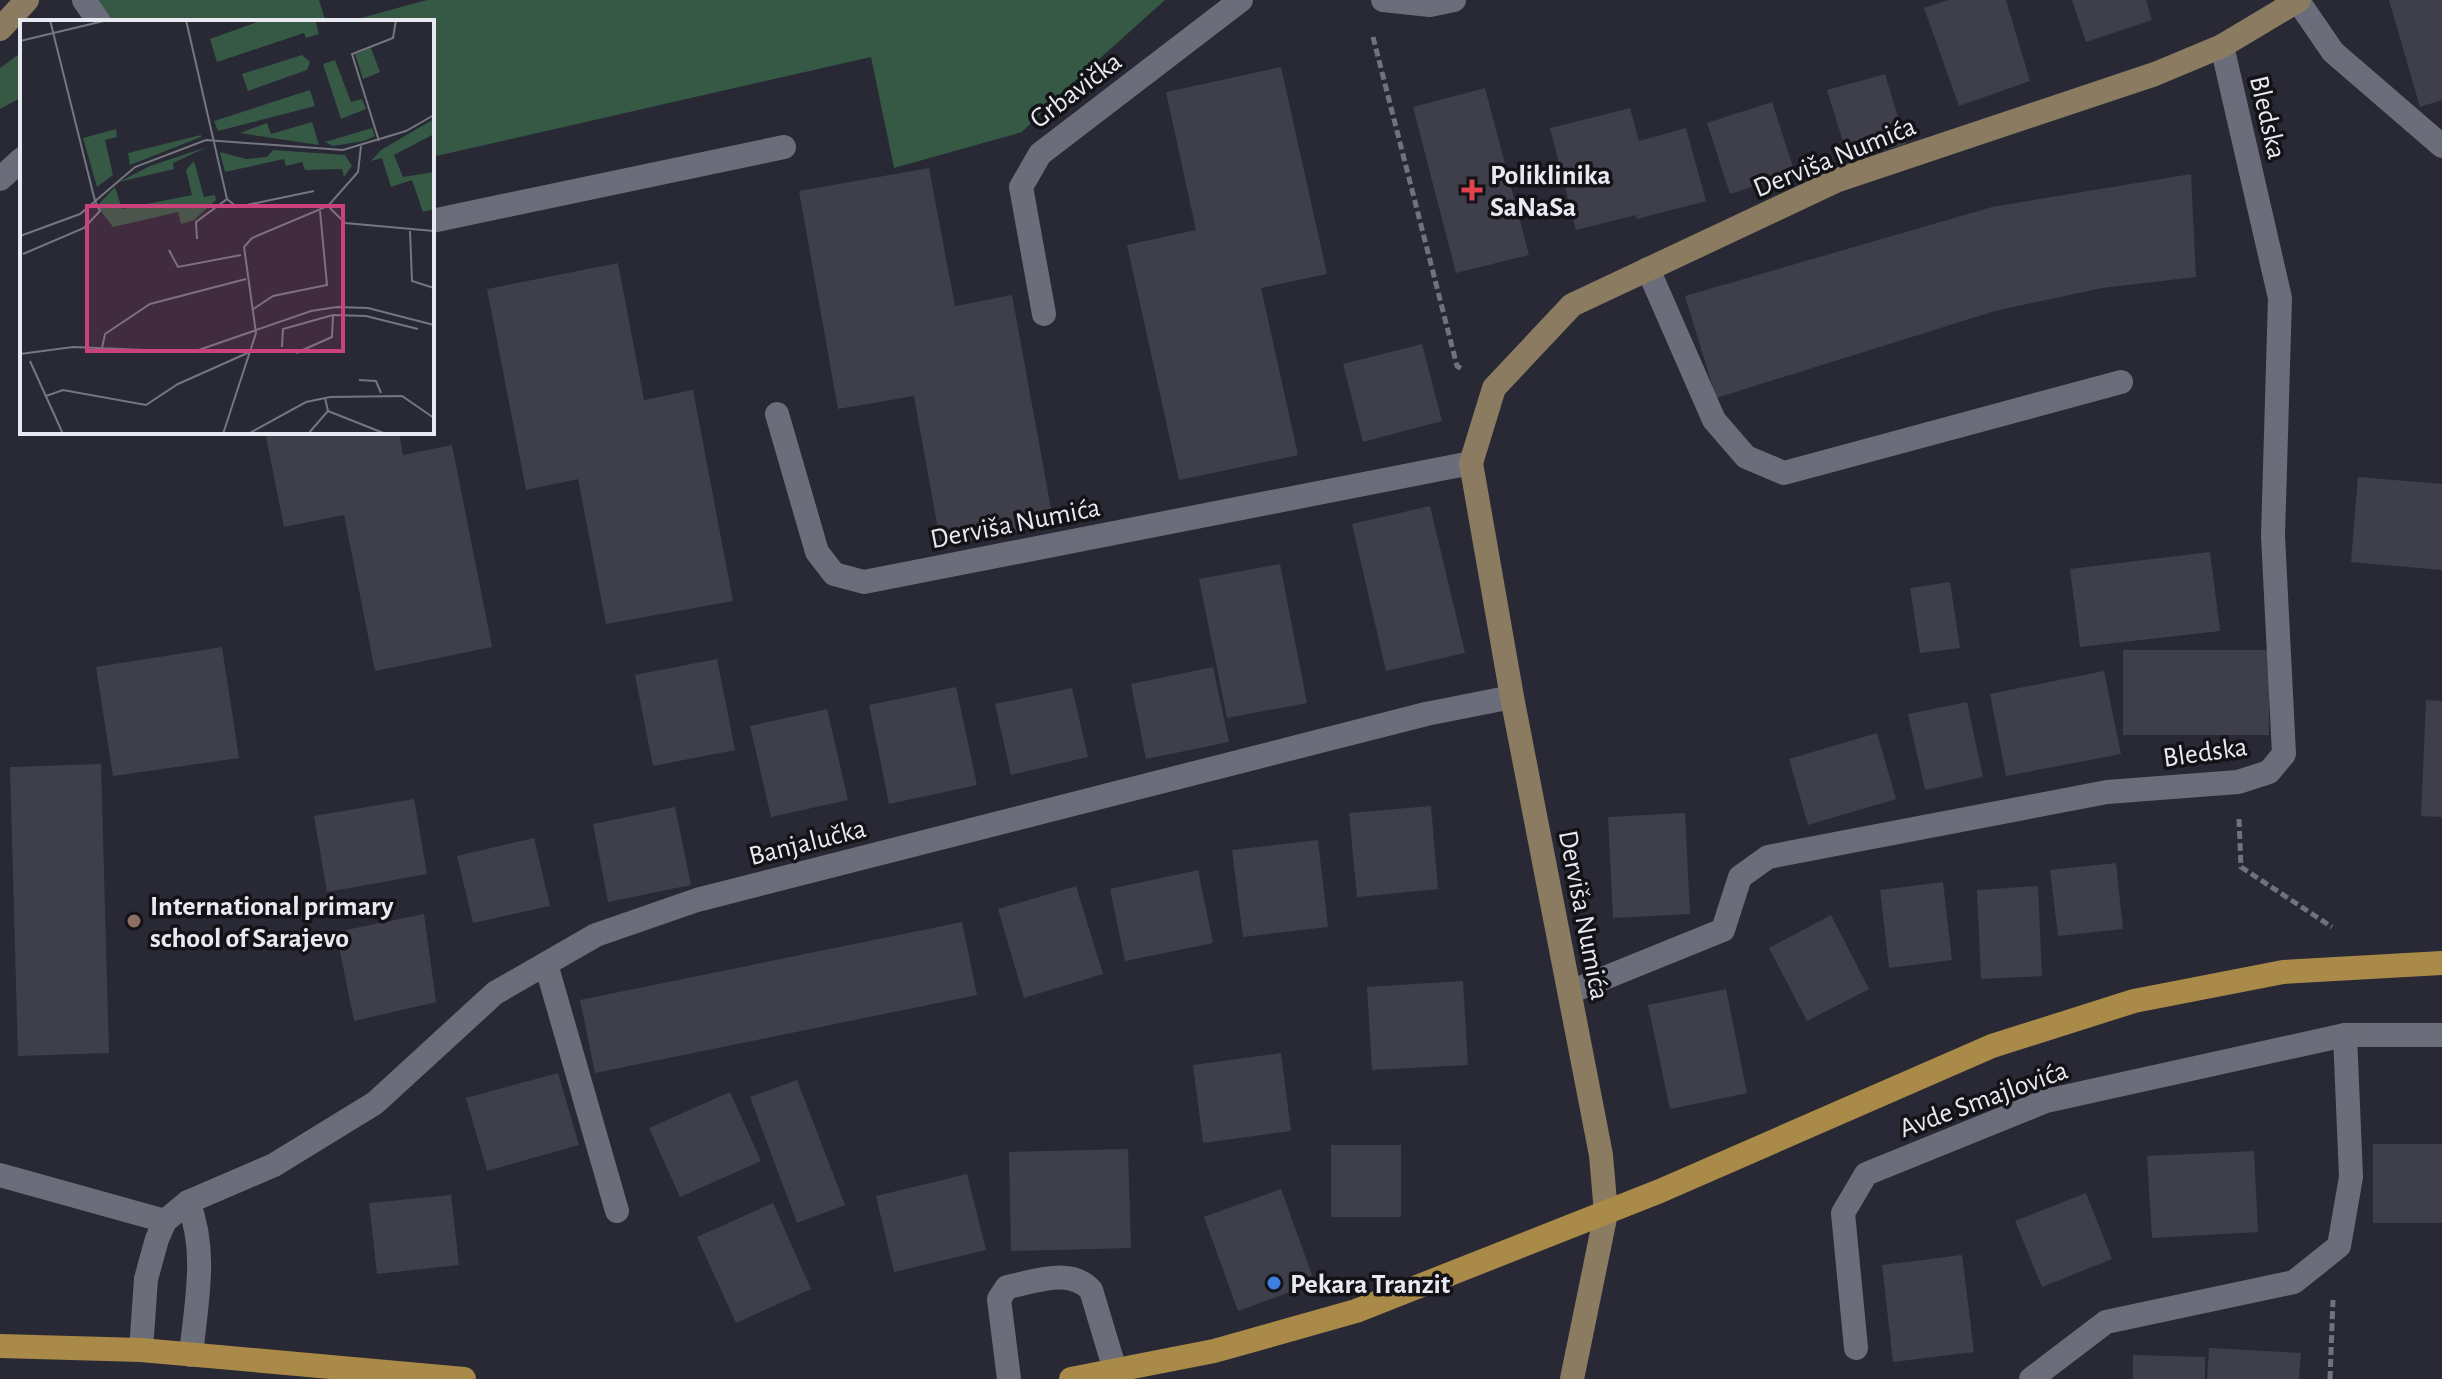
<svg xmlns="http://www.w3.org/2000/svg" width="2442" height="1379" font-family="'Alegreya Sans',sans-serif">
  <style>
    .green { fill: #355944 }
    .building { fill: #3e3f4b }
    .lines { fill: none; stroke-linecap: round; stroke-linejoin: round }
    .path { stroke: #71727c; stroke-width: 5; stroke-dasharray: 8 4; stroke-linecap: butt }
    .lane { stroke: #6c6d7a; stroke-width: 24 }
    .street { stroke: #6c6d7a; stroke-width: 24 }
    .secondary { stroke: #8b7c61; stroke-width: 24 }
    .primary { stroke: #aa8a49; stroke-width: 24 }
    .health-dot { fill: #e0444e; stroke: #121217; stroke-width: 3 }
    .education-dot { fill: #8d6e63; stroke: #121217; stroke-width: 3 }
    .shop-dot { fill: #3f7fe0; stroke: #121217; stroke-width: 3 }
    .labels { text-anchor: middle; stroke-width: 7; stroke-linejoin: round; paint-order: stroke }
    .street-label { font-size: 28px; fill: #e9e9f1; stroke: #121217 }
    .poi-label { font-size: 28px; font-weight: bold; fill: #e9e9f1; stroke: #121217; text-anchor: start }
    .inset-road { fill: none; stroke: #757680; stroke-width: 2 }
    .view { fill: #ca4279; fill-opacity: 0.15; stroke: #ca4279; stroke-width: 4 }
    .inset-edge { fill: none; stroke: #e9e9f1; stroke-width: 4 }
  </style>
  <rect width="100%" height="100%" fill="#282934"/>
  <g class="green">
    <polygon points="92,0 319,0 326,22 109,22"/>
    <polygon points="427,0 1165,0 1058,96 1022,132 894,168 871,57 432,157 432,22 346,22"/>
    <polygon points="22,52 22,97 0,109 0,68"/>
  </g>
  <g class="building">
    <polygon points="1948,0 2006,0 2030,81 1959,106 1924,8"/>
    <polygon points="2072,0 2146,0 2152,20 2086,42"/>
    <polygon points="2389,0 2442,0 2442,100 2420,107"/>
    <polygon points="1281,67 1327,274 1261,288 1298,455 1179,480 1127,245 1196,230 1166,92"/>
    <polygon points="1885,74 1906,144 1849,161 1827,90"/>
    <polygon points="1485,88 1529,255 1456,273 1413,107"/>
    <polygon points="1772,102 1795,173 1730,194 1707,123"/>
    <polygon points="1630,108 1639,141 1686,128 1706,201 1637,219 1636,215 1576,230 1550,128"/>
    <polygon points="929,168 955,306 1012,295 1054,525 941,546 914,396 838,409 799,191"/>
    <polygon points="2191,174 2196,277 2102,288 1995,311 1716,398 1685,296 1992,207"/>
    <polygon points="618,263 644,400 693,390 733,601 606,624 578,479 526,490 487,289"/>
    <polygon points="1422,344 1442,421 1363,442 1343,364"/>
    <polygon points="265,432 399,432 403,455 452,445 492,647 375,671 344,515 284,527"/>
    <polygon points="2358,477 2442,484 2442,570 2351,562"/>
    <polygon points="1430,506 1465,653 1386,671 1352,524"/>
    <polygon points="2210,552 2220,631 2080,647 2070,569"/>
    <polygon points="1280,564 1307,703 1227,718 1199,579"/>
    <polygon points="1950,582 1960,648 1920,653 1910,588"/>
    <polygon points="222,647 239,758 113,776 96,667"/>
    <rect x="2123" y="650" width="146" height="85"/>
    <polygon points="717,659 735,750 653,766 635,675"/>
    <polygon points="1213,667 1229,742 1146,759 1131,684"/>
    <polygon points="2104,671 2121,754 2006,776 1990,694"/>
    <polygon points="956,687 977,785 889,804 869,705"/>
    <polygon points="1072,688 1088,757 1011,775 995,704"/>
    <polygon points="2426,700 2442,701 2442,817 2421,816"/>
    <polygon points="1967,702 1983,777 1925,790 1908,714"/>
    <polygon points="827,709 848,800 771,817 750,726"/>
    <polygon points="1877,733 1896,799 1808,825 1789,759"/>
    <polygon points="101,764 109,1053 18,1056 10,767"/>
    <polygon points="414,799 427,874 327,892 314,816"/>
    <polygon points="1431,806 1438,889 1357,897 1349,813"/>
    <polygon points="675,807 691,885 608,902 593,824"/>
    <polygon points="1685,813 1690,914 1613,918 1608,817"/>
    <polygon points="534,838 550,906 473,923 457,856"/>
    <polygon points="1318,840 1328,927 1243,937 1232,850"/>
    <polygon points="2116,863 2123,929 2058,936 2050,870"/>
    <polygon points="1198,870 1213,943 1125,961 1110,889"/>
    <polygon points="1943,882 1952,960 1889,968 1880,890"/>
    <polygon points="1076,886 1103,974 1024,998 998,909"/>
    <polygon points="2038,886 2042,976 1981,979 1977,890"/>
    <polygon points="424,914 436,1002 354,1021 336,932"/>
    <polygon points="1831,915 1869,989 1807,1021 1769,948"/>
    <polygon points="962,922 977,995 595,1073 580,1000"/>
    <polygon points="1463,981 1468,1065 1372,1070 1367,987"/>
    <polygon points="1726,989 1747,1093 1670,1109 1648,1005"/>
    <polygon points="1281,1053 1291,1131 1203,1143 1193,1065"/>
    <polygon points="558,1073 579,1145 487,1171 466,1098"/>
    <polygon points="797,1080 845,1205 797,1223 750,1097"/>
    <polygon points="730,1092 761,1161 680,1197 649,1128"/>
    <rect x="2373" y="1144" width="69" height="79"/>
    <rect x="1331" y="1145" width="70" height="72"/>
    <polygon points="1128,1149 1131,1248 1011,1251 1009,1152"/>
    <polygon points="2254,1151 2258,1232 2152,1238 2147,1156"/>
    <polygon points="967,1174 986,1250 894,1272 876,1196"/>
    <polygon points="1281,1189 1315,1283 1238,1311 1204,1217"/>
    <polygon points="2086,1193 2112,1259 2042,1287 2015,1221"/>
    <polygon points="451,1195 459,1265 377,1274 369,1203"/>
    <polygon points="773,1203 811,1289 736,1323 697,1237"/>
    <polygon points="1962,1255 1974,1352 1893,1362 1882,1265"/>
    <polygon points="2209,1348 2301,1353 2299,1379 2207,1379"/>
    <polygon points="2133,1355 2205,1357 2205,1379 2133,1379"/>
  </g>
  <g class="lines">
    <g class="path">
      <polyline points="1373,37 1457,366 1462,369"/>
      <polyline points="2239,819 2241,867 2332,927"/>
      <polyline points="2330,1379 2333,1300"/>
    </g>
    <g class="lane">
      <polyline points="432,221 784,147"/>
      <polyline points="1648,269 1714,420 1746,457 1784,473 2121,382"/>
      <polyline points="546,964 617,1211"/>
      <polyline points="0,1175 165,1221"/>
      <path d="M1009,1379L999,1299L1007,1287C1034,1282 1070,1267 1091,1290L1115,1370"/>
    </g>
    <g class="street">
      <polyline points="84,0 99,22"/>
      <polyline points="1383,0 1430,5 1454,0"/>
      <polyline points="2298,1 2333,52 2442,146"/>
      <polyline points="0,179 22,159"/>
      <polyline points="1044,314 1021,187 1040,154 1241,0"/>
      <polyline points="777,414 817,552 834,574 864,582 1471,463"/>
      <polyline points="1570,992 1723,930 1740,877 1768,857 2107,792 2238,782 2269,772 2284,754 2273,536 2280,298 2222,46"/>
      <path d="M188,1202C208,1251 196,1303 191,1355"/>
      <polyline points="1856,1348 1843,1213 1866,1174 2046,1101 2345,1035 2442,1035"/>
      <polyline points="141,1350 146,1279 157,1239 165,1221 188,1202 274,1165 375,1103 495,993 596,935 697,900 1426,714 1512,697"/>
      <polyline points="2031,1379 2106,1322 2294,1282 2339,1246 2351,1177 2345,1035"/>
    </g>
    <g class="secondary">
      <polyline points="0,29 27,0"/>
      <polyline points="1572,1379 1606,1213 1601,1155 1512,697 1471,463 1494,388 1572,305 1838,180 2155,74 2222,46 2299,0"/>
    </g>
    <g class="primary">
      <polyline points="0,1346 141,1350 464,1379"/>
      <polyline points="1071,1379 1214,1351 1356,1311 1660,1191 1992,1046 2134,1001 2283,972 2442,963"/>
    </g>
  </g>
  <path class="health-dot" d="M1468 178h8v8h8v8h-8v8h-8v-8h-8v-8h8z"/>
  <circle class="education-dot" cx="134" cy="921" r="8"/>
  <circle class="shop-dot" cx="1274" cy="1283" r="8"/>
  <g class="labels">
    <g class="street-label">
      <text transform="translate(1075 89) rotate(-37)" y="10">Grbavička</text>
      <text transform="translate(2269 117) rotate(77)" y="10">Bledska</text>
      <text transform="translate(1834 156) rotate(-22)" y="10">Derviša Numića</text>
      <text transform="translate(1015 522) rotate(-11)" y="10">Derviša Numića</text>
      <text transform="translate(2205 751) rotate(-8)" y="10">Bledska</text>
      <text transform="translate(807 841) rotate(-14)" y="10">Banjalučka</text>
      <text transform="translate(1585 915) rotate(79)" y="10">Derviša Numića</text>
      <text transform="translate(1983 1098) rotate(-20)" y="10">Avde Smajlovića</text>
    </g>
    <g class="poi-label">
      <text x="1490" y="184">Poliklinika<tspan x="1490" dy="32">SaNaSa</tspan></text>
      <text x="150" y="915">International primary<tspan x="150" dy="32">school of Sarajevo</tspan></text>
      <text x="1290" y="1293">Pekara Tranzit</text>
    </g>
  </g>
  <g transform="translate(20 20)">
    <rect width="414" height="414" fill="#282934"/>
    <path d="M243,0H295L299,14L286,18L284,13L197,42L190,19ZM351,28L360,52L343,59L335,34ZM282,35L290,42L287,50L228,71L222,54ZM315,40L331,82L342,79L346,89L321,99L303,44ZM290,70L295,86L198,111L194,101ZM414,99V114L374,135L383,157L414,152V189L403,192L392,160L371,167L362,138L351,141L361,130ZM292,102L299,125L220,113L247,103L251,114ZM352,108L355,116L344,121L313,126L305,122ZM96,109L97,117L85,120L93,155L77,167L63,118ZM181,115V117L110,145L108,133ZM187,127L153,143L154,149L99,162L130,146ZM253,130L325,135L332,146L324,157L322,149L285,150L282,142L266,146L264,139L205,152L200,132L226,139L247,137ZM174,141L184,177L195,175L196,180L174,200L161,204L158,192L93,207L77,186L95,167L102,189L172,175L166,150Z" fill="#355944"/>
    <path class="inset-road" d="M30,0L75,181M166,0L207,179L176,202L177,219M0,21L88,0M359,121L332,34L373,18L376,0M207,179L217,187L294,171M308,186L325,203L414,211M390,211L392,261L414,268M0,216L60,194L115,147L186,120L323,130L386,111L414,95M149,230L158,247L221,235M3,234L64,208L80,191L75,181M232,290L253,276L307,265L300,191M262,327L263,309L313,295L346,296L398,309M82,328L85,314L130,284L226,259M276,333L312,317L313,295M0,334L53,327L173,332L291,291L317,287L348,288L414,305M10,341L43,414M339,360L356,361L361,373M26,376L43,370L126,385L158,364L232,331M308,391L366,414M203,414L236,313L224,227L232,218L308,186L338,152L341,126M228,414L286,382L310,377L382,376L414,398M288,414L308,391L305,378"/>
    <path class="view" d="M67,186H323V331H67Z"/>
    <rect width="414" height="414" class="inset-edge"/>
  </g>
</svg>
